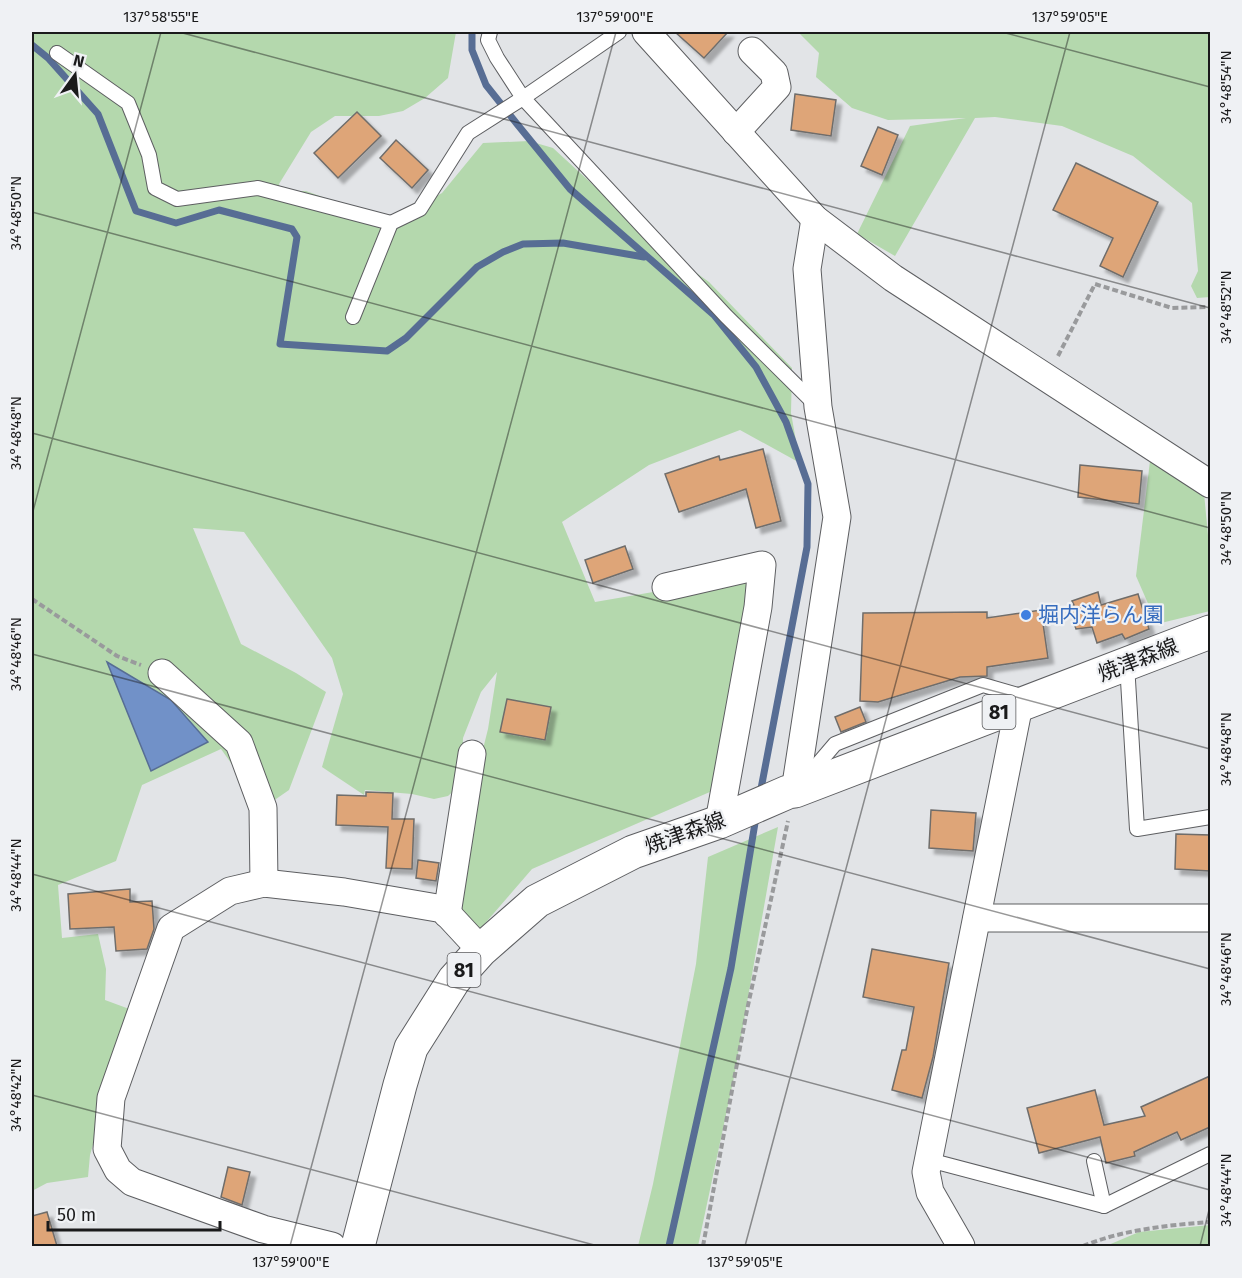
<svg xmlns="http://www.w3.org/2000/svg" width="1242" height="1278" font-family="'Fira Sans','Noto Sans JP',sans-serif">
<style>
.green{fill:#b4d8ad}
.water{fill:#7191c8;stroke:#576d94;stroke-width:1.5}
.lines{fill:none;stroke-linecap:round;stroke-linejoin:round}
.stream{stroke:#576d94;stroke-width:7}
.building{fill:#dea578;stroke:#6f6d6b;stroke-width:1.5;filter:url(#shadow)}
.service-casing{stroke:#5d5e61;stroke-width:16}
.minor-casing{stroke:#5d5e61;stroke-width:29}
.primary-casing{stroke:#5d5e61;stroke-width:35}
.path{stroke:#999a9c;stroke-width:4;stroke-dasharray:6 3;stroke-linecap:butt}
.service{stroke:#fff;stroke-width:14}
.minor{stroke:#fff;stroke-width:27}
.primary{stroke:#fff;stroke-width:33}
.ticks{fill:none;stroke:#1a1a1b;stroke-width:1.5;stroke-opacity:0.45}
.shop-dot{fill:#3f7fe0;stroke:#eff1f4;stroke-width:2}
.labels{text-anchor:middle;stroke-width:4.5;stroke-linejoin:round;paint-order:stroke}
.shield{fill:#eff1f4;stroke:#5a5a5c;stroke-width:1.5}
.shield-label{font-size:20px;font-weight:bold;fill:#1a1a1b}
.shop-label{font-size:21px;fill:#366cbe;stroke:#eff1f4;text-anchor:start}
.street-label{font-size:21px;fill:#1a1a1b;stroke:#eff1f4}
.neatline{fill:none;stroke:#1a1a1b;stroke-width:2}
.ticks-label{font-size:15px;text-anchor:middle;fill:#1a1a1b}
</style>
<defs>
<filter id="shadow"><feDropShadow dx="5.5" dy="5.5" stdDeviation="1.5" flood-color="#0004"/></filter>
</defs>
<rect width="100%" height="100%" fill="#e2e4e7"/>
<!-- green -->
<g class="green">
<polygon points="32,32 456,32 448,78 425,98 403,111 379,116 335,116 311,132 279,184 281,191 306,191 391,222 442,193 483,143 529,141 553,148 663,249 709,282 792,368 791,413 800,463 740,430 649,465 562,522 595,602 752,575 726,785 532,869 481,928 443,909 488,729 497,672 481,692 463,738 461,784 448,796 434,799 412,794 365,790 364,795 322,767 343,694 332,658 244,532 193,528 241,644 296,673 326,692 289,790 263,808 221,749 142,785 116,861 58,885 62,938 98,934 106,969 105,1000 132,1010 90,1155 88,1177 47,1183 32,1191"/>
<polygon points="798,32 1210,32 1210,297 1197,298 1191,286 1198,271 1192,203 1133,156 1062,126 995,117 975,118 895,256 857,234 910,126 966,118 888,120 852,108 816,77 819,53"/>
<polygon points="1150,461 1204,493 1210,556 1210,611 1157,624 1136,576"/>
<polygon points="778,827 734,1077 698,1246 638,1246 653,1184 696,964 708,857"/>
<polygon points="1210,1225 1210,1246 1106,1246 1139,1232"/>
</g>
<!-- water -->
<polygon class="water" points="107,662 171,700 208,742 151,771"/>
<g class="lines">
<!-- stream -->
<g class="stream">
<polyline points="472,32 472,50 486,85 517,124 570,189 714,315 756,367 786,422 808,484 807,547 760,794"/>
<polyline points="32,45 48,58 98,114 136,211 176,223 219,210 292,229 297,237 280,344 387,351 406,338 477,267 503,252 523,244 563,243 644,257"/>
<polyline points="669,1246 731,968 756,817"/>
</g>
</g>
<!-- building -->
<g class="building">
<polygon points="675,32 728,32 704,58"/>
<polygon points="795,94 836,100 831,136 791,130"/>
<polygon points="357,112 381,136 338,178 314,153"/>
<polygon points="878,127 898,135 882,175 861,166"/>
<polygon points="396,140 428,170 412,188 380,158"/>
<polygon points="1076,163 1158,202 1123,277 1100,266 1113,238 1053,210"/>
<polygon points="763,449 781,521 756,528 746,489 679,512 665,474 719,456 720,460"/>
<polygon points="1080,465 1142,471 1139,504 1078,497"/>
<polygon points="625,546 633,569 593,583 585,560"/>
<polygon points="1098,592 1101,605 1138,594 1149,629 1125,639 1122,634 1097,643 1092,627 1076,629 1068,606 1074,605 1072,601"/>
<polygon points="1041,610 1048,658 987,667 987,676 960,677 878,702 860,701 863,613 987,612 987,618"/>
<polygon points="507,699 551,707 545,740 500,732"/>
<polygon points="860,707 866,722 841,732 835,717"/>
<polygon points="366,792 393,793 392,819 414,819 412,869 386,868 388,827 336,825 337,795 366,796"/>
<polygon points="931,810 976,813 973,851 929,848"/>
<polygon points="1176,834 1210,835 1210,871 1175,869"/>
<polygon points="418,860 439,863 436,881 416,878"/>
<polygon points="130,889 130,902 152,901 154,929 147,949 116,951 114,927 70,929 68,894"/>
<polygon points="872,949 949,963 933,1057 922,1098 892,1090 902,1050 906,1050 914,1007 863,997"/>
<polygon points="1210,1076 1210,1127 1181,1140 1177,1132 1134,1152 1135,1156 1106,1163 1100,1137 1039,1153 1027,1108 1095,1090 1104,1125 1145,1116 1141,1107"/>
<polygon points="228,1167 250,1172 242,1205 221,1197"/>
<polygon points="47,1212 57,1246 32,1246 32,1216"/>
</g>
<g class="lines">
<defs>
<g id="service">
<polyline points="490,32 488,40 497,58 523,98 726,316 817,406"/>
<polyline points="57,53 128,103 149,155 155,188 177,199 258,188 391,223"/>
<polyline points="353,317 391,223 420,209 468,133 523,98 619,32"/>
<polyline points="1127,664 1137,829 1210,817"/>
<polyline points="806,778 835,744 983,685 1025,697"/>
<polyline points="929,1160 1104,1206 1210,1154"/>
<polyline points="1094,1161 1104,1206"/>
</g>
<g id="minor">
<polyline points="646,32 815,219 893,278 1210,484"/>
<polyline points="736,132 777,87 774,73 752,51"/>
<polyline points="666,587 762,565 758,607 719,822"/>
<polyline points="162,673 239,743 263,808 264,883"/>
<polyline points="795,791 837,517 818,407 807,269 815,219"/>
<polyline points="447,914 472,754"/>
<polyline points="977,918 1210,918"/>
<polyline points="332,1246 263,1229 132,1182 118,1170 107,1149 111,1098 171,928 230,891 264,883 344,892 443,909 481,950"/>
<polyline points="961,1246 930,1192 926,1172 1019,705"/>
</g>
<polyline id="primary" points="358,1246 400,1085 411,1048 454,980 481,950 537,901 633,852 719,822 788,792 795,791 1210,632"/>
</defs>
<!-- service casing -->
<use href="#service" class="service-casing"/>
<!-- minor casing -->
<use href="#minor" class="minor-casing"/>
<!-- primary casing -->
<use href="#primary" class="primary-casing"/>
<!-- path -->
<g class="path">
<polyline points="1058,356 1095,284 1172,308 1210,307"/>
<polyline points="32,599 117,656 141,665"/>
<polyline points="703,1246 747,1010 788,821"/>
<path d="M1083,1246C1122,1230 1168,1225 1210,1222"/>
</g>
<!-- service -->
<use href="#service" class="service"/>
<!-- minor -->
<use href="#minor" class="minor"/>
<!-- primary -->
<use href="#primary" class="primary"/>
</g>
<!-- ticks -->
<path class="ticks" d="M179,32L1210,308M1002,32L1210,87M32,212L1210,528M32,433L1210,749M32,515L161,32M32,654L1210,969M32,874L1210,1190M32,1095L598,1246M290,1246L616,32M745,1246L1070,32M1200,1246L1210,1206"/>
<!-- markers -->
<circle class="shop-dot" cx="1026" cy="615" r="6"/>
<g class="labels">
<!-- shield labels -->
<g class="shield">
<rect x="982.5" y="695" width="33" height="34" rx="4.5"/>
<rect x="447.5" y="953" width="33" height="34" rx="4.5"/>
</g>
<g class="shield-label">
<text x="999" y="719">81</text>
<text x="464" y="977">81</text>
</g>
<!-- shop labels -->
<g class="shop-label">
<text x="1038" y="622">堀内洋らん園</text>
</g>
<!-- street labels -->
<g class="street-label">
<text transform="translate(1138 660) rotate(-21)" y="7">焼津森線</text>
<text transform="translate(685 833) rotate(-20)" y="7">焼津森線</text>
</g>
</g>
<!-- border -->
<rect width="1242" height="1278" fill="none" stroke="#eff1f4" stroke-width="66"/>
<!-- north arrow -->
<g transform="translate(75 75) rotate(15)" stroke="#eff1f4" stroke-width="4.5" paint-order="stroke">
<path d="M0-4.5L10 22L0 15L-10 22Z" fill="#1a1a1b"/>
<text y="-9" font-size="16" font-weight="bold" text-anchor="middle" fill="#1a1a1b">N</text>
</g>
<!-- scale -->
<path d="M48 1221v9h172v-9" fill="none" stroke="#1a1a1b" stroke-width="3"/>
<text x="57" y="1221" font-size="18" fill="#1a1a1b" stroke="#eff1f4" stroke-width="4.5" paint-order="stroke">50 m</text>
<rect x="33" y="33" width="1176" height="1212" class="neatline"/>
<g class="ticks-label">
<text x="161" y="22">137°58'55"E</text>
<text x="615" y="22">137°59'00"E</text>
<text x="1070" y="22">137°59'05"E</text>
<text transform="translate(1226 87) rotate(-90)" y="5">34°48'54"N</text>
<text transform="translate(16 213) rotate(-90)" y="5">34°48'50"N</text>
<text transform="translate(1226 307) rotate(-90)" y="5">34°48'52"N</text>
<text transform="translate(16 433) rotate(-90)" y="5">34°48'48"N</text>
<text transform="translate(1226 528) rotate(-90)" y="5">34°48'50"N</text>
<text transform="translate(16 654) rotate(-90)" y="5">34°48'46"N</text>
<text transform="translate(1226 749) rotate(-90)" y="5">34°48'48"N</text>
<text transform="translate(16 875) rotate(-90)" y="5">34°48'44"N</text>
<text transform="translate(1226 969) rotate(-90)" y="5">34°48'46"N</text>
<text transform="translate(16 1095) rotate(-90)" y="5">34°48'42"N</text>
<text transform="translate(1226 1190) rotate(-90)" y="5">34°48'44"N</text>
<text x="291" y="1267">137°59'00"E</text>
<text x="745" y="1267">137°59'05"E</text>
</g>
</svg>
